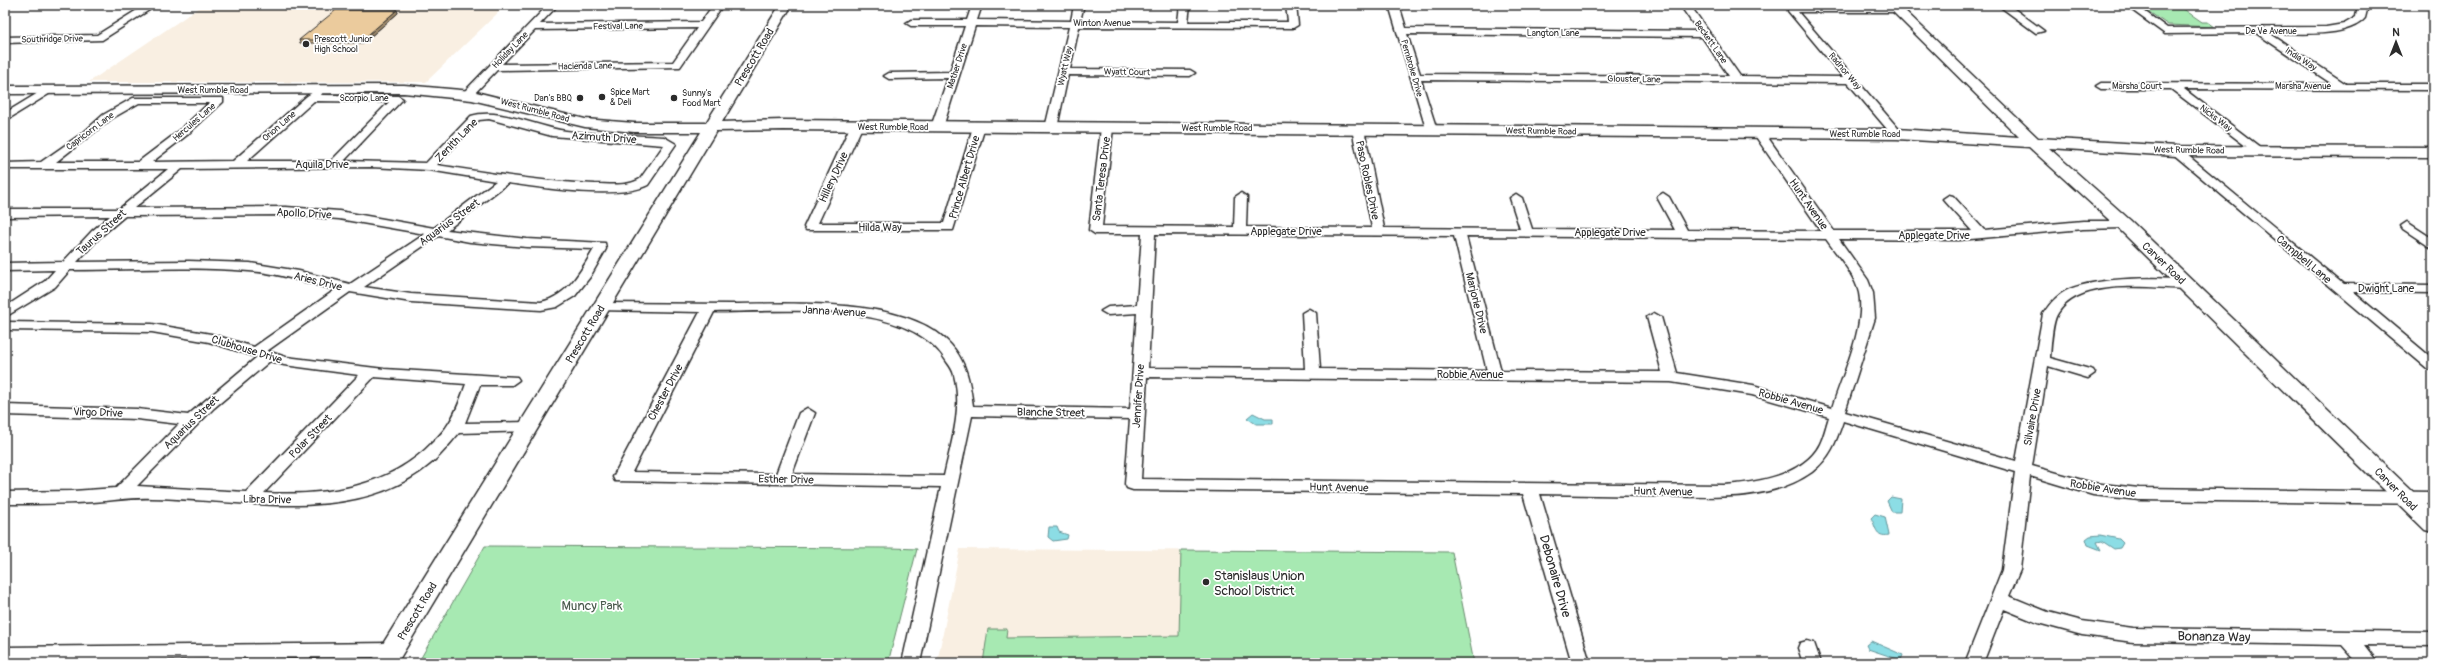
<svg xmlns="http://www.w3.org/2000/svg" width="2438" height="668" font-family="Pangolin,sans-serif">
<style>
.built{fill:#f9efe2}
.green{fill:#a7e9b2;stroke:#698a6e}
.water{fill:#8cdde5;stroke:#65969b}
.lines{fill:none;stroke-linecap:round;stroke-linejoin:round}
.street-casing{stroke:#2b2b2b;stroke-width:3}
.secondary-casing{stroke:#2b2b2b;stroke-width:3}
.street{fill:#fff;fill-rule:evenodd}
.secondary{fill:#fff;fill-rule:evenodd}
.wall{fill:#caaf87;stroke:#2b2b2b}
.shaded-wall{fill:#a48e6e;stroke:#2b2b2b}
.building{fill:#ebcb9d;stroke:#2b2b2b}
.poi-dot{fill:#2b2b2b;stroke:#fff;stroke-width:1.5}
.labels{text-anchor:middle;stroke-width:3.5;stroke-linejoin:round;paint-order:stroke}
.far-street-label{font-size:9px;fill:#2b2b2b;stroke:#fff}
.far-poi-label{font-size:9px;fill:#2b2b2b;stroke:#fff;text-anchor:start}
.street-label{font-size:11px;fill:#2b2b2b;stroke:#fff}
.near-poi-label{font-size:13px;fill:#2b2b2b;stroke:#fff;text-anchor:start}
.near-street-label{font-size:13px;fill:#2b2b2b;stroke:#fff}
.near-park-label{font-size:13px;fill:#4a5a4d;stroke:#fff}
</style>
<rect width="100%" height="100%" fill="#fff"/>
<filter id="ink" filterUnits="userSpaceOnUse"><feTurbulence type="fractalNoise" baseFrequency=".025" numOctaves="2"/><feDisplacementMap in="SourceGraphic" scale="8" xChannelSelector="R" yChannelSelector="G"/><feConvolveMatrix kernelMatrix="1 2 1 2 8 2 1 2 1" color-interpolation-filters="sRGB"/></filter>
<g filter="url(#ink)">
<!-- built -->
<g class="built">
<polygon points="203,5 506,5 426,82 89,82"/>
<polygon points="960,549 1452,552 1474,663 937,663"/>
</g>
<!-- green -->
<g class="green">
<polygon points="2139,5 2182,8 2202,22 2208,22 2215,27 2168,25"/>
<polygon points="485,546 893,548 917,549 888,663 418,663"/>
<polygon points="1181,550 1452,552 1474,663 983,663 988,629 1007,629 1006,638 1179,636"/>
</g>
<!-- water -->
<g class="water">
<polygon points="1253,413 1265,419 1273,419 1273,424 1256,424 1247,418"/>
<polygon points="1891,497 1901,499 1900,512 1892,512 1887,501"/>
<path d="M1875,514L1885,517L1889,535C1875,538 1876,526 1871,518Z"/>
<polygon points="1049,527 1057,527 1059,532 1068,535 1067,539 1053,541 1048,537"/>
<polygon points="2100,535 2119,539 2123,543 2120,548 2114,549 2102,541 2097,542 2101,550 2088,545 2086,539 2090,536"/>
<polygon points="1871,641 1903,655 1901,660 1868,649 1866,645"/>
</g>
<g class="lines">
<defs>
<g id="street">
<polygon points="145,5 157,5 102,40 5,43 5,37 97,35"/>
<path d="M548,5H558L540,24L701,22L713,5H723L680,67L497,70L472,96H464V92ZM697,28L673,62L502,64L535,30Z"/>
<polygon points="972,5 982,5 977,20 1071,21 1074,5 1084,5 1080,21 1178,22 1180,5 1190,5 1188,22 1288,22 1286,5 1296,5 1298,25 1293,28 1079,27 1070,69 1190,70 1195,73 1190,76 1068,75 1057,128 1051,131 1045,128 1069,27 975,26 943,127 941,129 933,129 931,127 948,78 889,79 884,76 889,73 950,72 965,26 911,26 906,23 911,20 967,20"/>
<path d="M1389,5H1399L1406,28L1698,31L1680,5H1690L1740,76L1843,77L1788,11V7H1899V11L1896,12H1798L1903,134L1897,137L1893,136L1848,83L1421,80L1437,130L1435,132H1427ZM1407,34L1702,37L1729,76L1420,74Z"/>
<polygon points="1998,5 2009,5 2044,31 2036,33"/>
<path d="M2125,5H2136L2167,28L2326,27L2344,24L2356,17L2357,10L2355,5H2365L2367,10L2365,18C2347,39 2294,33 2269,33L2346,84H2433V90L2184,89L2265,151L2259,154L2255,153L2171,89H2101L2096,86L2101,83L2332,84L2256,33L2165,34Z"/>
<polygon points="48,87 52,88 52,92 5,121 5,113"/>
<path d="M318,89L323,92L321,95L398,96L403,99L344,161L426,163L471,116C499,107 536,127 566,131C599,135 631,135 664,137L676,144L648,185C620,200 541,188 508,183L447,230L527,239L605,243L606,249L590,277L575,296L557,307L541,310L411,302L350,292L267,351L286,357L384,369L517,377L519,380L512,385H480L465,423L529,422L534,423L537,427L534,431L459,433C450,443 441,456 430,464C355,527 239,499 151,498C131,497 112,501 93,502C64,504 34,504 5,504V492L73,491L116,488L179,424L137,419L5,415V405L137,409L188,415L257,357L209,342L152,332L5,330V322L152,324L211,334L254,347L335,290C307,283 279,273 249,271C190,266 129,270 70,270L55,287L5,317V307L45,281L55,270L5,271V263L63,262L92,231L110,216L5,217V209H119L168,169H5V163L41,162L84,132L103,115L133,98H223V102L187,135L152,162L233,161L307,96ZM314,101L389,102L331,161H247ZM139,103H209L179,131L138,162H56L111,119ZM489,119L552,136L664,145L640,179C627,187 609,184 595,184C542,182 490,173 437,165L479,120ZM371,167L429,170L496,181L434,228L339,211L286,207L134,208L182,169ZM286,215L339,219L425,234L350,284L299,271L250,263L189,261L77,262L100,237L125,216ZM438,236L470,242L527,247L594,249C581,271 568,296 541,302L411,294L364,287ZM270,361L284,365L359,375L246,492L137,486L214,408ZM374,377L466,384C461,397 457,411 449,423C445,430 439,436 433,442C389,488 326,496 264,493Z"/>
<polygon points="856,124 862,127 818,223 944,223 973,127 975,125 983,125 985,127 953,230 806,230 804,227 850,127"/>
<path d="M1107,125L1113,128L1102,226L1234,227L1235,197L1241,193L1247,197L1246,227L1372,228L1352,129L1358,126L1364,129L1384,228L1520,229L1510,198L1516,194L1522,198L1532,229L1675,230L1657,197L1663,193L1669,197L1687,230L1821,231L1754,134L1760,131L1764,132L1834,231H1972L1943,199L1949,195L1953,196L1984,230L2083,221H2128L2130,224L2128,227L2124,228L2083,229L1959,240L1839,239L1868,280L1873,293L1875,318L1845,412L2016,461L2043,314C2050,303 2058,294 2070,289C2096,278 2165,275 2193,282L2195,285L2188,289C2152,288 2080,277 2058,313C2052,321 2051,346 2050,358L2093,370L2095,373L2088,378L2048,366L2032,466L2093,483L2139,488L2433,492V504L2139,500L2093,495L2030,476L2020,570L2009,596L2048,612L2082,621L2133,628L2433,632V646L2364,645L2378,663H2358L2342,645L2133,642L2082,635L2038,623L2004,609L1983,663H1965L2002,570L2015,472L1843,421C1836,442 1830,458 1812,472C1767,504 1704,496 1652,496C1615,495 1577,495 1540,494L1590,663H1572L1523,494L1133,490L1127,488L1125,484L1130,419L972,416L920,663H902L941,487L615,481L613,477L700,312L597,310L595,307L597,304L602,303C645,303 687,304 730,304C789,304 909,296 951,345C967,363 970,383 973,406L1130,409L1137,313L1108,315L1101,311L1108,307L1137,305L1142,234H1095L1089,230L1101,128ZM1155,234L1454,236L1487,371L1320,369L1316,313L1309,309L1302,313L1305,369L1148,368ZM1466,236L1826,239C1837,255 1855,274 1859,293C1866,327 1842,375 1832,408L1753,385L1677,373L1661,317L1654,313L1647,317L1662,372L1501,371ZM714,312C778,312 910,298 947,362C950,366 953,370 954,375C963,409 951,443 944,476L792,474L815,413L807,408L799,413L776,474L632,472ZM1147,377L1671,382L1752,395L1829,417C1826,426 1824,436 1820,444C1804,476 1755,483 1724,485L1141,479Z"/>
<polygon points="2176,148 2180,149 2343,284 2433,285 2433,293 2353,292 2433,359 2433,370 2428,369 2172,153 2170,151"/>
<polygon points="2407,222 2433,239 2433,249 2403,229 2401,226"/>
<polygon points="1807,641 1814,643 1821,663 1803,663 1798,648 1800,643"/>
<polygon points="393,643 400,645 402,650 400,655 393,657 5,661 5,647"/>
</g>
<polygon id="secondary" points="780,5 792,5 722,122 783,120 1897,129 2019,137 1886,5 1899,5 2038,138 2176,146 2433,147 2433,157 2176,156 2049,148 2130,220 2433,511 2433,532 2425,530 2118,228 2029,147 1897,139 783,130 716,131 397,663 371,663 701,132 634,132 585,127 472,100 404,93 5,94 5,86 404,85 472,91 585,119 634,123 706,123"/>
</defs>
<!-- street casing -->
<use href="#street" class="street-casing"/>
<!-- secondary casing -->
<use href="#secondary" class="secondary-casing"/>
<!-- street -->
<use href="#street" class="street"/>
<!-- secondary -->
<use href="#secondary" class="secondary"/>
</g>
<!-- wall -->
<polygon class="wall" points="397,10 398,13 363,43 300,43 299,40"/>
<!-- shaded-wall -->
<polygon class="shaded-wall" points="397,10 398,13 363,43 362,40"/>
<!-- building -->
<polygon class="building" points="336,10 397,10 362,40 299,40"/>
</g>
<!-- markers -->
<g class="poi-dot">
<circle cx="306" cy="44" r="4"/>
<circle cx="602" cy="97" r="4"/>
<circle cx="580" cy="98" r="4"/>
<circle cx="674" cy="98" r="4"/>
<circle cx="1206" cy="582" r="4"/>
</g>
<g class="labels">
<!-- far-street labels -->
<g class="far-street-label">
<text x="1102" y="26">Winton Avenue</text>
<text transform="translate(618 26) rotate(-1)" y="3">Festival Lane</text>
<text x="2271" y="34">De Ve Avenue</text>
<text x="1553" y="36">Langton Lane</text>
<text transform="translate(52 39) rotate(-1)" y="3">Southridge Drive</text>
<text transform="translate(1711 42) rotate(55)" y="3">Beckett Lane</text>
<text transform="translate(510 50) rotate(-46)" y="3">Holiday Lane</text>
<text transform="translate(2301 59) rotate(33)" y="3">India Way</text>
<text transform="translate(585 66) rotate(-1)" y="3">Hacienda Lane</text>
<text transform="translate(957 66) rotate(-72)" y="3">Mather Drive</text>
<text transform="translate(1065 66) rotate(-77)" y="3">Wyatt Way</text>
<text transform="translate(1412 68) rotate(74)" y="3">Pembroke Drive</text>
<text transform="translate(1845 71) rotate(50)" y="3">Radnor Way</text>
<text transform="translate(1127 72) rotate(1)" y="3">Wyatt Court</text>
<text transform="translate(1634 79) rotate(1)" y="3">Glouster Lane</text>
<text x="2137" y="89">Marsha Court</text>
<text x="2303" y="89">Marsha Avenue</text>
<text x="213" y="93">West Rumble Road</text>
<text x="364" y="101">Scorpio Lane</text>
<text transform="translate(535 110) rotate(15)" y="3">West Rumble Road</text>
<text transform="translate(2216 118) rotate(37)" y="3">Nicks Way</text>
<text transform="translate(194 122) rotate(-41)" y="3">Hercules Lane</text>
<text transform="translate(279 126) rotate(-41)" y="3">Orion Lane</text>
<text x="893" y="130">West Rumble Road</text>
<text x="1217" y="131">West Rumble Road</text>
<text transform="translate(90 131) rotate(-37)" y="3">Capricorn Lane</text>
<text transform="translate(1541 131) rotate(1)" y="3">West Rumble Road</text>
<text x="1865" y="137">West Rumble Road</text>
<text transform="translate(2189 150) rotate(1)" y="3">West Rumble Road</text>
</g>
<!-- far-poi labels -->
<g class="far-poi-label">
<text x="314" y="42">Prescott Junior<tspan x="314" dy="10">High School</tspan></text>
<text x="610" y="95">Spice Mart<tspan x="610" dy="10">&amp; Deli</tspan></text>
<text x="682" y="96">Sunny's<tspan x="682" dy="10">Food Mart</tspan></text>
<text x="572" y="101" text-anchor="end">Dan's BBQ</text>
</g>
<!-- street labels -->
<g class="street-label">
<text transform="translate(754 57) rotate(-59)" y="4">Prescott Road</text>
<text transform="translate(604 137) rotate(4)" y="4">Azimuth Drive</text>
<text transform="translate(456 140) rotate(-46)" y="4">Zenith Lane</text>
<text x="322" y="168">Aquila Drive</text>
<text transform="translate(833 177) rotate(-65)" y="4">Hillery Drive</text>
<text transform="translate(964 177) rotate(-74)" y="4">Prince Albert Drive</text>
<text transform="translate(1101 179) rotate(-83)" y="4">Santa Teresa Drive</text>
<text transform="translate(1368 180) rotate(78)" y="4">Paso Robles Drive</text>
<text transform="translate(1809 204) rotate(55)" y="4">Hunt Avenue</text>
<text transform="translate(304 213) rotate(3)" y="4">Apollo Drive</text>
<text transform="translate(449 222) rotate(-36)" y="4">Aquarius Street</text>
<text x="880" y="231">Hilda Way</text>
<text x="1286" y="235">Applegate Drive</text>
<text transform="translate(101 232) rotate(-42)" y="4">Taurus Street</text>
<text x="1610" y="236">Applegate Drive</text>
<text x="1934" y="239">Applegate Drive</text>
<text transform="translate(2304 259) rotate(40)" y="4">Campbell Lane</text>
<text transform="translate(2164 263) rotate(44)" y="4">Carver Road</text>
<text transform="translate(318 281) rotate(14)" y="4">Aries Drive</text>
<text x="2386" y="292">Dwight Lane</text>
<text transform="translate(1477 303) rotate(76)" y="4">Marjorie Drive</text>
<text transform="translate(834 311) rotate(3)" y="4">Janna Avenue</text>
<text transform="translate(585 334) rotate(-59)" y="4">Prescott Road</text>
<text transform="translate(247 349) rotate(17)" y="4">Clubhouse Drive</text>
<text x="1470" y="378">Robbie Avenue</text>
<text transform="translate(665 392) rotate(-62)" y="4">Chester Drive</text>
<text transform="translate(1138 396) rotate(-86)" y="4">Jennifer Drive</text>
<text transform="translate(1791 401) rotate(16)" y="4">Robbie Avenue</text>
<text transform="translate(98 412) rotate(2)" y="4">Virgo Drive</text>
<text transform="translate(1051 412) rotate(1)" y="4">Blanche Street</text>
<text transform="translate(2032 417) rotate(-80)" y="4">Silvaire Drive</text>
<text transform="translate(191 422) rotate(-44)" y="4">Aquarius Street</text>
<text transform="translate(310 436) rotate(-46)" y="4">Polar Street</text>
<text transform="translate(786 479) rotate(1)" y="4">Esther Drive</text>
<text transform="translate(1339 487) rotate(1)" y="4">Hunt Avenue</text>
<text transform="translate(2103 488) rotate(9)" y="4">Robbie Avenue</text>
<text transform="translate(2396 489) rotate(45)" y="4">Carver Road</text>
<text transform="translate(1663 491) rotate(1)" y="4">Hunt Avenue</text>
<text transform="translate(267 499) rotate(1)" y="4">Libra Drive</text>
<text transform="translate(417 611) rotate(-59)" y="4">Prescott Road</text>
</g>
<!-- near-poi labels -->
<g class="near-poi-label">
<text x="1214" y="580">Stanislaus Union<tspan x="1214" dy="15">School District</tspan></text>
</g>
<!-- near-street labels -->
<g class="near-street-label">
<text transform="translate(1556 576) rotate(74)" y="5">Debonaire Drive</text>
<text transform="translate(2214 636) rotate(1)" y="5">Bonanza Way</text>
</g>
<!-- near-park labels -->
<g class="near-park-label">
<text x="592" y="610">Muncy Park</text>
</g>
</g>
<!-- margin -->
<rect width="2438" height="668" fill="none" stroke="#fff" stroke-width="20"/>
<rect x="10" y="10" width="2418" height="648" fill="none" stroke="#2b2b2b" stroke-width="1.5" filter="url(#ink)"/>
<!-- north arrow -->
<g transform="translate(2396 42)" stroke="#ffffff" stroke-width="3" paint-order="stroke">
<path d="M0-3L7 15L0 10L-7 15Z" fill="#2b2b2b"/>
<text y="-6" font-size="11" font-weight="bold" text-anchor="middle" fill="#2b2b2b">N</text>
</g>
</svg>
